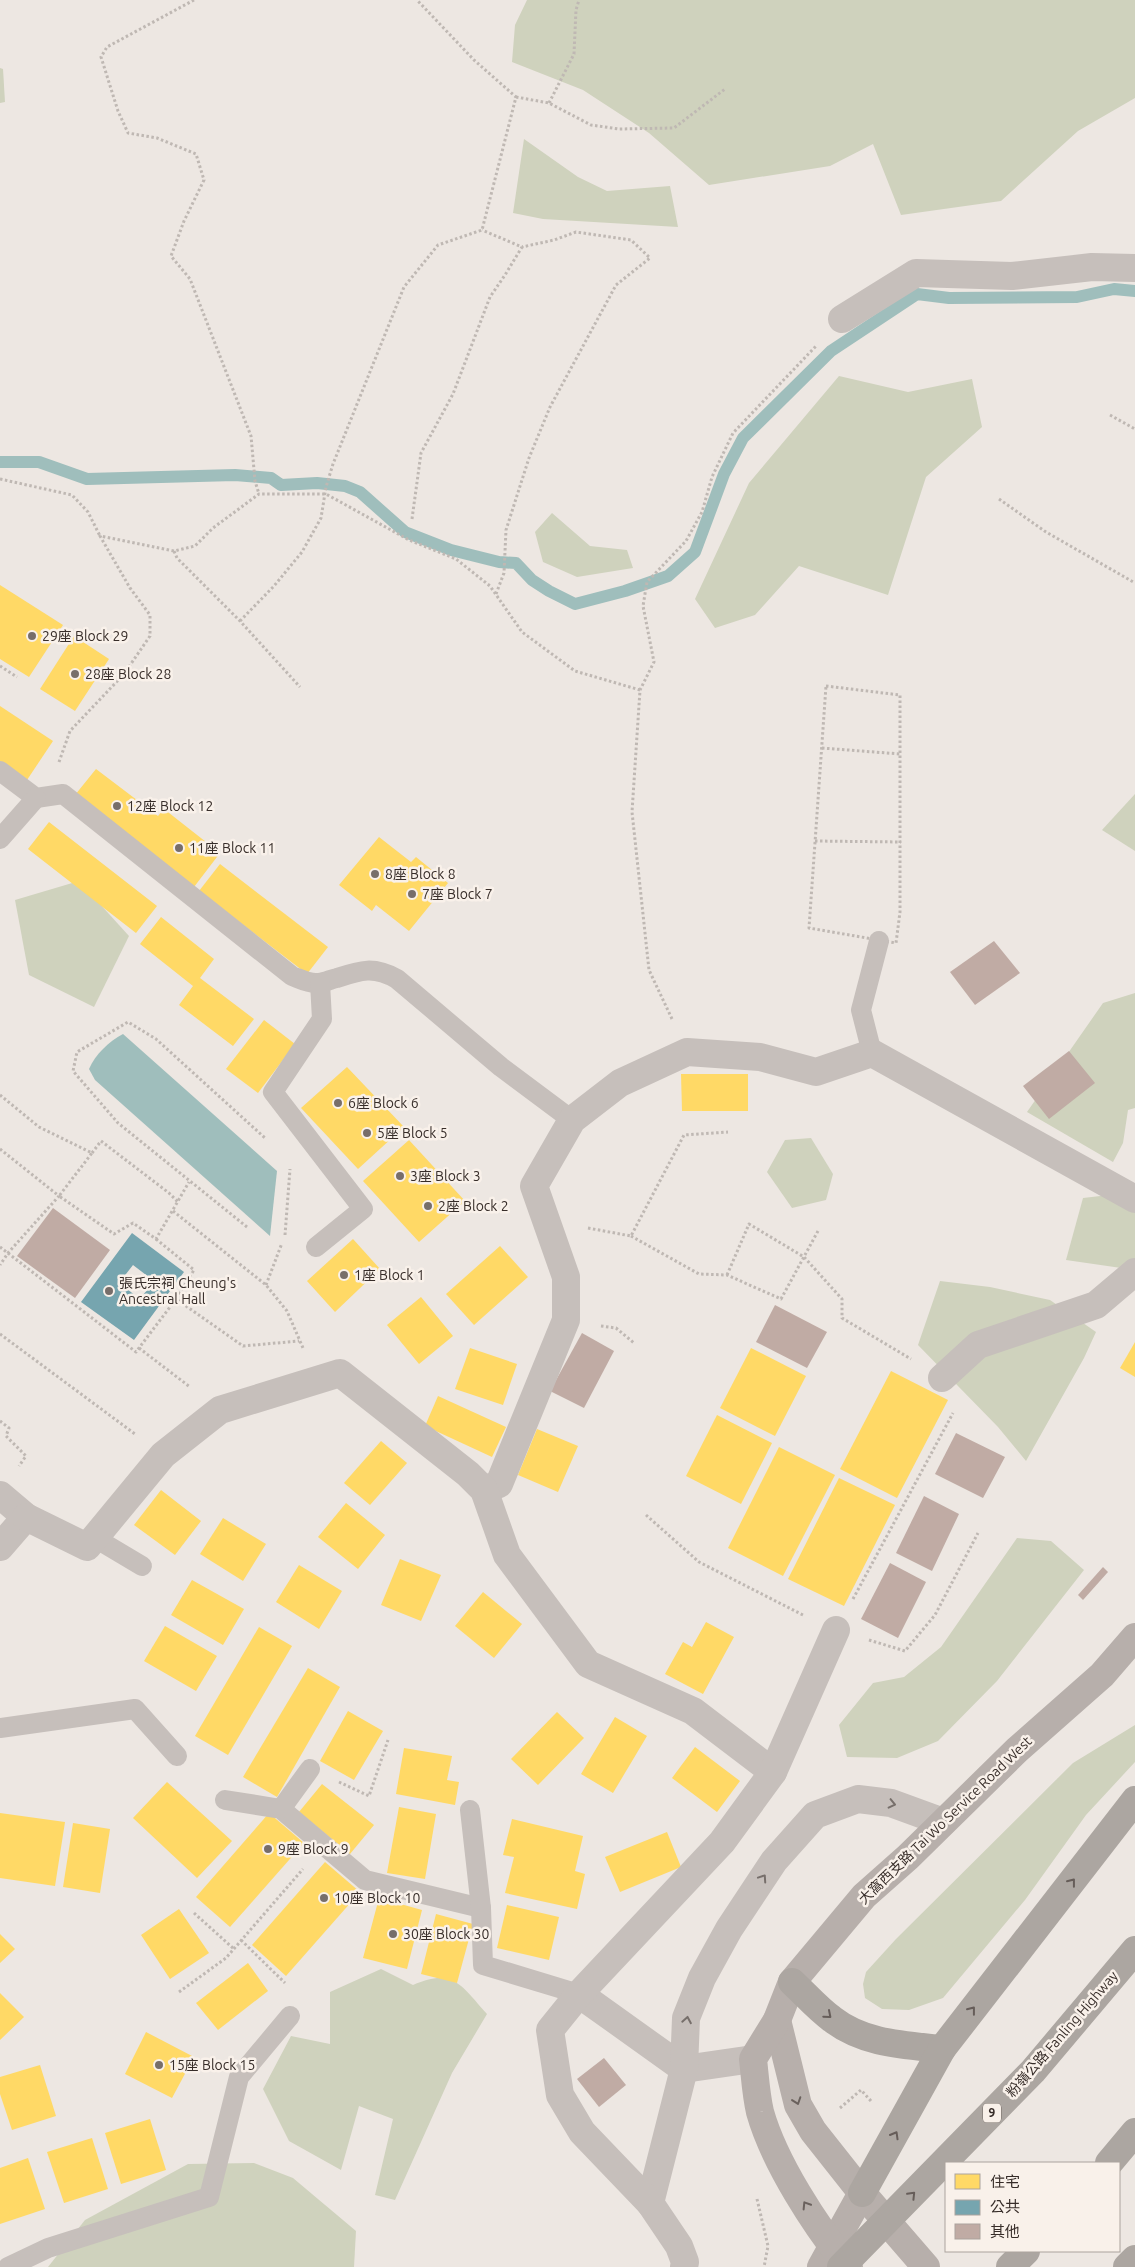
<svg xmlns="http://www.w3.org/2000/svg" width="1135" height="2267" font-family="Ubuntu,'Noto Sans TC',sans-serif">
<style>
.green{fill:#cfd2bd}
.water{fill:#9fbebc}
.homes{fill:#ffd966}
.public{fill:#76a5af;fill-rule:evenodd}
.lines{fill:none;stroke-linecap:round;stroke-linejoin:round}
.stream{stroke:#9fbebc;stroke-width:12}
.building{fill:#c0aba4}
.path{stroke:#bfb8b3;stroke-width:3;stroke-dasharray:2.5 2.5;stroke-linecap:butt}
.service{stroke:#c6bfbb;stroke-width:20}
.minor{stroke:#c6bfbb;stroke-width:28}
.secondary{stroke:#b7afab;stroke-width:28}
.motorway{stroke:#aca6a1;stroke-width:28}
.motorway-bridge{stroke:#aca6a1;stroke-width:28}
.oneway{stroke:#776f6b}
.oneway2{stroke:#665d59}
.oneway3{stroke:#6a615d}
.poi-dot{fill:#776e6a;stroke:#f9f1ea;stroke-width:2}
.labels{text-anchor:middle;stroke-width:5;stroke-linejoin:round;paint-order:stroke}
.shield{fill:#f9f1ea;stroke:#716863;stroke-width:1}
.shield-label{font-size:12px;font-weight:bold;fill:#372d29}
.poi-label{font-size:14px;fill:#372d29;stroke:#f9f1ea;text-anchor:start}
.street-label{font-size:14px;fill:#372d29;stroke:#f9f1ea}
</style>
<rect width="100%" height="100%" fill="#ede7e2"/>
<!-- green -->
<g class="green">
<polygon points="527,0 1135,0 1135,98 1078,131 1001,201 901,215 873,144 830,166 709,185 649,133 583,90 512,62 515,25"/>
<polygon points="0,68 3,69 5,102 0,103"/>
<polygon points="524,139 578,177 607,191 670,186 678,227 543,219 513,213"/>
<polygon points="839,376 908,392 972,379 982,427 926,477 888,595 799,566 755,615 715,628 695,599 749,483"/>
<polygon points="552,513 590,546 627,550 633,568 577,577 543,562 535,532"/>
<polygon points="1135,794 1135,851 1102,830"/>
<polygon points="79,881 129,936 94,1007 29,975 15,900"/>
<polygon points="1135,993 1135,1108 1128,1110 1123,1143 1113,1162 1027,1112 1103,1003"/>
<polygon points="811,1138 833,1174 826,1200 792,1208 767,1172 785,1140"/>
<polygon points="1135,1192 1135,1270 1066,1260 1083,1198"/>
<polygon points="940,1281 990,1287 1050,1300 1096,1332 1084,1358 1026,1461 998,1427 918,1345"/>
<polygon points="1017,1538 1051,1541 1084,1570 997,1681 938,1741 897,1758 847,1757 839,1725 873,1683 904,1677 941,1647"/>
<polygon points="1135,1725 1135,1762 1086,1815 1025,1900 943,1998 909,2010 882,2009 865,1998 863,1984 866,1972 896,1939 1073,1763"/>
<path d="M381,1969L413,1985C453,1967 462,1986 487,2014L452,2073L395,2200L375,2195L393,2119L359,2106L341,2170L289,2141L263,2089L291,2036L330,2044V1992Z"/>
<polygon points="254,2163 293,2178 356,2231 354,2267 48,2267 85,2220 188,2164"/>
</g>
<!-- water -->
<path class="water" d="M123,1034L277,1171L270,1236L95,1080L89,1069C95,1055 109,1041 123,1034Z"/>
<!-- homes -->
<g class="homes">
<polygon points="0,585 63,625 29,677 0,659"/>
<polygon points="74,636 109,659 75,711 40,689"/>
<polygon points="0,706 53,741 27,780 0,762"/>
<polygon points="96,769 158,816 164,809 220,853 194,887 75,795"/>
<polygon points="49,822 157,906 136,933 28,849"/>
<polygon points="379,837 411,862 416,857 448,883 409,931 376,905 372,911 339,885"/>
<polygon points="220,864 328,947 307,974 199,891"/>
<polygon points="161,917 214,959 200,978 254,1019 233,1046 179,1005 193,986 140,944"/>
<polygon points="264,1020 295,1044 258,1093 226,1069"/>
<polygon points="347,1067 404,1127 358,1169 301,1108"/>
<polygon points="681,1074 748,1074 748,1111 682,1111"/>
<polygon points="409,1140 465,1201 419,1242 363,1181"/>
<polygon points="353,1239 380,1269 335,1312 307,1281"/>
<polygon points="500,1246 528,1277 474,1325 446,1294"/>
<polygon points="421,1297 453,1336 419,1364 387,1325"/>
<polygon points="1135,1342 1135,1377 1120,1368"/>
<polygon points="470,1348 517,1364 503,1405 455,1389"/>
<polygon points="751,1348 806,1376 775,1436 720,1408"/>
<polygon points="891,1371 948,1400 897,1498 840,1469"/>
<polygon points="438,1396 506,1427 492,1457 425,1426"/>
<polygon points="717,1415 772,1443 741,1504 686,1476"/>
<polygon points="537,1429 578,1446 558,1492 518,1475"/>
<polygon points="381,1441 407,1463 370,1505 344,1483"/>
<polygon points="779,1447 835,1475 783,1576 728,1548"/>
<polygon points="839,1478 895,1505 844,1606 788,1579"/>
<polygon points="161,1490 201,1521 175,1555 134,1525"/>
<polygon points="346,1503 385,1535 358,1569 318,1537"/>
<polygon points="223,1518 266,1544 243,1581 200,1554"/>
<polygon points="400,1559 441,1575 421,1621 381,1605"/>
<polygon points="299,1565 342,1591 319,1629 276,1602"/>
<polygon points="192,1580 244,1609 223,1645 171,1615"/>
<polygon points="483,1592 522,1624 494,1658 455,1626"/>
<polygon points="706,1622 734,1637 703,1694 665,1674 683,1642 692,1647"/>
<polygon points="165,1626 217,1656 196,1691 144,1661"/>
<polygon points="259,1627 292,1646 228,1755 195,1736"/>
<polygon points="308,1668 340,1687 277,1797 243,1777"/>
<polygon points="348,1711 383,1731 354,1780 320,1761"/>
<polygon points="557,1712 584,1738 538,1785 511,1759"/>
<polygon points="615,1717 647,1736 613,1793 581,1774"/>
<polygon points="695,1747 740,1781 717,1812 672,1778"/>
<polygon points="404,1748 452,1756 447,1780 459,1782 455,1805 396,1794"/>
<polygon points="167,1782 232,1841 197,1878 133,1818"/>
<polygon points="322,1784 374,1825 350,1854 299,1812"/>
<polygon points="399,1807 436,1814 425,1879 387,1873"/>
<polygon points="0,1813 65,1822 55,1886 0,1878"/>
<polygon points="269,1813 304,1843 230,1927 196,1897"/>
<polygon points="512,1819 583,1836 575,1871 585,1874 577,1909 505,1893 514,1857 503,1855"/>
<polygon points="73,1823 110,1829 100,1893 63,1887"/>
<polygon points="667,1832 681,1867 620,1892 605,1857"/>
<polygon points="325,1862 360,1892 286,1976 252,1945"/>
<polygon points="379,1898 422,1910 407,1969 363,1958"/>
<polygon points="507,1905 559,1917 549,1960 497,1948"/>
<polygon points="179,1909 209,1953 170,1979 141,1935"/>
<polygon points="436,1914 473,1924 457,1983 421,1974"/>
<polygon points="0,1934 15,1949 0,1963"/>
<polygon points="248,1963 268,1991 218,2030 196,2003"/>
<polygon points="0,1993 24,2017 0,2040"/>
<polygon points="146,2032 194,2057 172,2098 125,2074"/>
<polygon points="40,2065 56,2116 12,2130 0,2094 0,2077"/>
<polygon points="150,2119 166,2170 121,2184 105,2133"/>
<polygon points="92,2138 108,2189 64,2203 47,2152"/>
<polygon points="28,2158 45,2209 0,2224 0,2168"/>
</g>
<!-- public -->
<path class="public" d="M132,1233L184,1272L134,1340L81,1302ZM133,1265L154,1281L140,1299L119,1283Z"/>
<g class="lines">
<!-- stream -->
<polyline class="stream" points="0,462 39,462 87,479 235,475 271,478 281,485 317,483 345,486 360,492 405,532 451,550 499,562 516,563 532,580 549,591 575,604 625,591 668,576 695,552 724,474 743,438 831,351 917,294 949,298 1077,297 1114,289 1135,291"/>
</g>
<!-- building -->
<g class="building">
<polygon points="994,941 1020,973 975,1005 950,972"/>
<polygon points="1069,1051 1095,1083 1049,1119 1023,1086"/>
<polygon points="53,1208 110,1250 75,1298 17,1256"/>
<polygon points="775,1305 827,1332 807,1368 756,1342"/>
<polygon points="582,1333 614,1351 584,1408 550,1391"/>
<polygon points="956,1433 1005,1457 983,1498 935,1474"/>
<polygon points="924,1496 959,1514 932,1571 896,1553"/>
<polygon points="890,1563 926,1582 898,1638 861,1619"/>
<polygon points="1103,1567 1108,1572 1083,1600 1078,1595"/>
<polygon points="604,2058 626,2085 599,2107 577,2079"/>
</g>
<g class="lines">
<!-- path -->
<g class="path">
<polyline points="194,0 107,47 101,57 118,111 128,133 157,138 196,154 204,180 184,221 171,256 190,279 251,436 255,481 259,494"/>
<polyline points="516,97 549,103 591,125 619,129 674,128 725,89"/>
<polyline points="549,103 574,54 576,10 579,0"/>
<polyline points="1110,415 1135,429"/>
<polyline points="0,479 72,495 88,512 100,536"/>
<polyline points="999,499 1046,532 1135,583"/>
<polyline points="412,519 421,453 453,394 490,297 505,275 522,247 482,230"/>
<polyline points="174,551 177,558 240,621 300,687"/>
<polyline points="496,594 504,573 506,530 529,458 550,407 616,285 650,258 631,240 576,232 554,240 522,247"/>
<polyline points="240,621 274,586 302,552 321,518 326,487 333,464 404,287 438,245 482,230 516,97 474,60 417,0"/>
<polyline points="0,666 17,677"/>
<polygon points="826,686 900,695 900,912 896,943 809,928"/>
<polyline points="822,748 900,754"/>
<polyline points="59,762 70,731 124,674 150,636 150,615 130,588 100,536 174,551 195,546 213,528 259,494 326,494 409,540 456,559 490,586 522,632 575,671 640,690"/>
<polyline points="815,841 901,842"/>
<polyline points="672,1019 649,970 632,812 640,690 654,662 643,606 647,582 686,541 702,512 712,477 733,433 817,345"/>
<polyline points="0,1095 39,1127 92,1153 59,1196 114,1234 133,1223 156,1239 189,1182"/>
<polyline points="0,1149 59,1196 8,1253 0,1265"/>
<polyline points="92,1153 101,1141 169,1193 178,1202"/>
<polyline points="173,1211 266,1285 287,1311 303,1348"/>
<polyline points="247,1227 118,1123 73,1071 77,1052 128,1022 156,1039 265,1138"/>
<polyline points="588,1228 631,1236 684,1135 728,1132"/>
<polyline points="285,1235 290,1169"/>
<polyline points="631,1236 699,1274 727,1275 781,1299 818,1231"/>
<polyline points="156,1239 194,1270 176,1299 243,1346 299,1341"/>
<polyline points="0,1247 136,1352 176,1299"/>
<polyline points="727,1275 749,1224 804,1257 842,1299 842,1318 911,1359"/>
<polyline points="266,1285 282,1243"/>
<polyline points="601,1326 616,1328 634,1343"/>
<polyline points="0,1334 135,1434"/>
<polyline points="139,1348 190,1387"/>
<polyline points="0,1421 9,1428 6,1436 26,1456 19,1466"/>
<polyline points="646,1515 699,1562 803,1615"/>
<polyline points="853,1599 953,1413"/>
<polyline points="869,1640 905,1651 935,1615 978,1533"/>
<polyline points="339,1782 369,1796 388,1740"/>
<polyline points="194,1913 234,1949"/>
<polyline points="241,1940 285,1983"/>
<polyline points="179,1992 226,1958 303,1869"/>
<polyline points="840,2108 861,2090 871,2101"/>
<polyline points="757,2199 768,2246 764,2267"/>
</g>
<!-- service -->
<g class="service">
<path d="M0,771L36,798L63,794L292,976C300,979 309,984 318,983C325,983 331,979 337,978C361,970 374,966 397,979L501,1067L572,1120"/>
<polyline points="0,839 36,798"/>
<polyline points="872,1053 861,1010 879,941"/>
<polyline points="316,1247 363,1209 273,1092 322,1019 320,983"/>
<polyline points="95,1538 142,1566"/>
<polyline points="0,1728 135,1709 177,1756"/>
<polyline points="225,1800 281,1809 365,1880 481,1908"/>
<polyline points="281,1809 310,1769"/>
<polyline points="470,1810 481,1908 483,1965 579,1994"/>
<polyline points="8,2267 48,2248 209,2197 239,2077 290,2016"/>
</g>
<!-- minor -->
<g class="minor">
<polyline points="842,319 916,273 1012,276 1092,267 1135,268"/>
<polyline points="942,1378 978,1345 1096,1305 1135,1272"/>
<polyline points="484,1490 499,1484 566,1320 566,1277 534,1186 572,1120 620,1083 687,1052 760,1057 816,1072 872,1053 1135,1199"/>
<polyline points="0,1495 26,1517 0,1547"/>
<polyline points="26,1517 87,1547 163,1455 220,1410 340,1373 468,1474 484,1490 507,1555 588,1664 693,1711 773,1772"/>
<polyline points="579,1994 684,2069 753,2059"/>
<polyline points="650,2203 684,2069 686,2018 702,1978 729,1929 774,1861 815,1815 858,1799 891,1803 943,1822"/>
<polyline points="684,2267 685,2262 679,2246 650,2203 582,2132 560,2095 550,2030 579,1994 722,1842 773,1772 836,1630"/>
</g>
<!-- secondary -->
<g class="secondary">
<polyline points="777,2020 798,2105 813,2131 862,2193 926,2267"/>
<polyline points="821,2267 862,2193"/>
<path d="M849,2267C816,2227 774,2162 760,2112C756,2095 755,2077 753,2059L777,2020L792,1982L864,1896L908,1857L1017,1750L1102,1675L1135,1637"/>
</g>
<!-- motorway -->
<g class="motorway">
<path d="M792,1982C805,1994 818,2009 832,2019C864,2044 905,2045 942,2049"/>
<polyline points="1109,2163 1135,2132"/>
<polyline points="862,2193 942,2049 1135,1800"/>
<polyline points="1010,2267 1026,2251"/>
<polyline points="1127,2267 1135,2259"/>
</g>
<!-- motorway-bridge -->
<polyline class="motorway-bridge" points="841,2267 1033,2071 1135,1950"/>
</g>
<!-- one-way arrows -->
<defs><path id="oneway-chevron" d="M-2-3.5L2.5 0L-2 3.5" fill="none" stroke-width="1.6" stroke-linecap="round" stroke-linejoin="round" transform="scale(1.25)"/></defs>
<g class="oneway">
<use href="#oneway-chevron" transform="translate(892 1804) rotate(13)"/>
<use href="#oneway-chevron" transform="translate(763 1878) rotate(-56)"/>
<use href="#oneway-chevron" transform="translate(687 2020) rotate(-80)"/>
</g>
<g class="oneway2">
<use href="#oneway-chevron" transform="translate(1072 1882) rotate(-52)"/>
<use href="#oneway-chevron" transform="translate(972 2010) rotate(-52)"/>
<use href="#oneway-chevron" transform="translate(828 2015) rotate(41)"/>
<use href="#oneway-chevron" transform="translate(895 2135) rotate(-60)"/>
<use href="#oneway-chevron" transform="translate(912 2195) rotate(-46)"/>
</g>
<g class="oneway3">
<use href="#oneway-chevron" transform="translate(797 2101) rotate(71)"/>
<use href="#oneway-chevron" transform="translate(806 2205) rotate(-122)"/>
</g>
<!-- markers -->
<g class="poi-dot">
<circle cx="32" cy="636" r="5"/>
<circle cx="75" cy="674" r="5"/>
<circle cx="117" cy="806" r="5"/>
<circle cx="179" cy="848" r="5"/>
<circle cx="375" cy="874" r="5"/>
<circle cx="412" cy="894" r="5"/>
<circle cx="338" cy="1103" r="5"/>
<circle cx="367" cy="1133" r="5"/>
<circle cx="400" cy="1176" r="5"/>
<circle cx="428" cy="1206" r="5"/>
<circle cx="344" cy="1275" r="5"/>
<circle cx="109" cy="1291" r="5"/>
<circle cx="268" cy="1849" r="5"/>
<circle cx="324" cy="1898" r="5"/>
<circle cx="393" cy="1934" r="5"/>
<circle cx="159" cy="2065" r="5"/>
</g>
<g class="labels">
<!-- shield labels -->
<rect class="shield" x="983" y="2103.5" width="18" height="19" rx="4"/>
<g class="shield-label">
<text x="992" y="2117">9</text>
</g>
<!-- poi labels -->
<g class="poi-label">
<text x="42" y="641">29座 Block 29</text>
<text x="85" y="679">28座 Block 28</text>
<text x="127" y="811">12座 Block 12</text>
<text x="189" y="853">11座 Block 11</text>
<text x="385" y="879">8座 Block 8</text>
<text x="422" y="899">7座 Block 7</text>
<text x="348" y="1108">6座 Block 6</text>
<text x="377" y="1138">5座 Block 5</text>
<text x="410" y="1181">3座 Block 3</text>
<text x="438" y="1211">2座 Block 2</text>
<text x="354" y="1280">1座 Block 1</text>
<text x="119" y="1288">張氏宗祠 Cheung's<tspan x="119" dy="16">Ancestral Hall</tspan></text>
<text x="278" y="1854">9座 Block 9</text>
<text x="334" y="1903">10座 Block 10</text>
<text x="403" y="1939">30座 Block 30</text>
<text x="169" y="2070">15座 Block 15</text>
</g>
<!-- street labels -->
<g class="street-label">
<text transform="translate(945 1820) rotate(-44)" y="5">大窩西支路 Tai Wo Service Road West</text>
<text transform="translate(1062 2034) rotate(-49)" y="5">粉嶺公路 Fanling Highway</text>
</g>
</g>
<!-- legend -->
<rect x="945" y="2162" width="175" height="90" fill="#f9f1ea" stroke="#aba39d"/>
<rect x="955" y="2174" width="25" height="15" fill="#ffd966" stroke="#aba39d"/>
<text x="990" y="2187" font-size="15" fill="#372d29">住宅</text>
<rect x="955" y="2200" width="25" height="15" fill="#76a5af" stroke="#aba39d"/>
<text x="990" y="2212" font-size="15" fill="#372d29">公共</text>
<rect x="955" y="2224" width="25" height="15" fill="#c0aba4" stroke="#aba39d"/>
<text x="990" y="2237" font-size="15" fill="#372d29">其他</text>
</svg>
